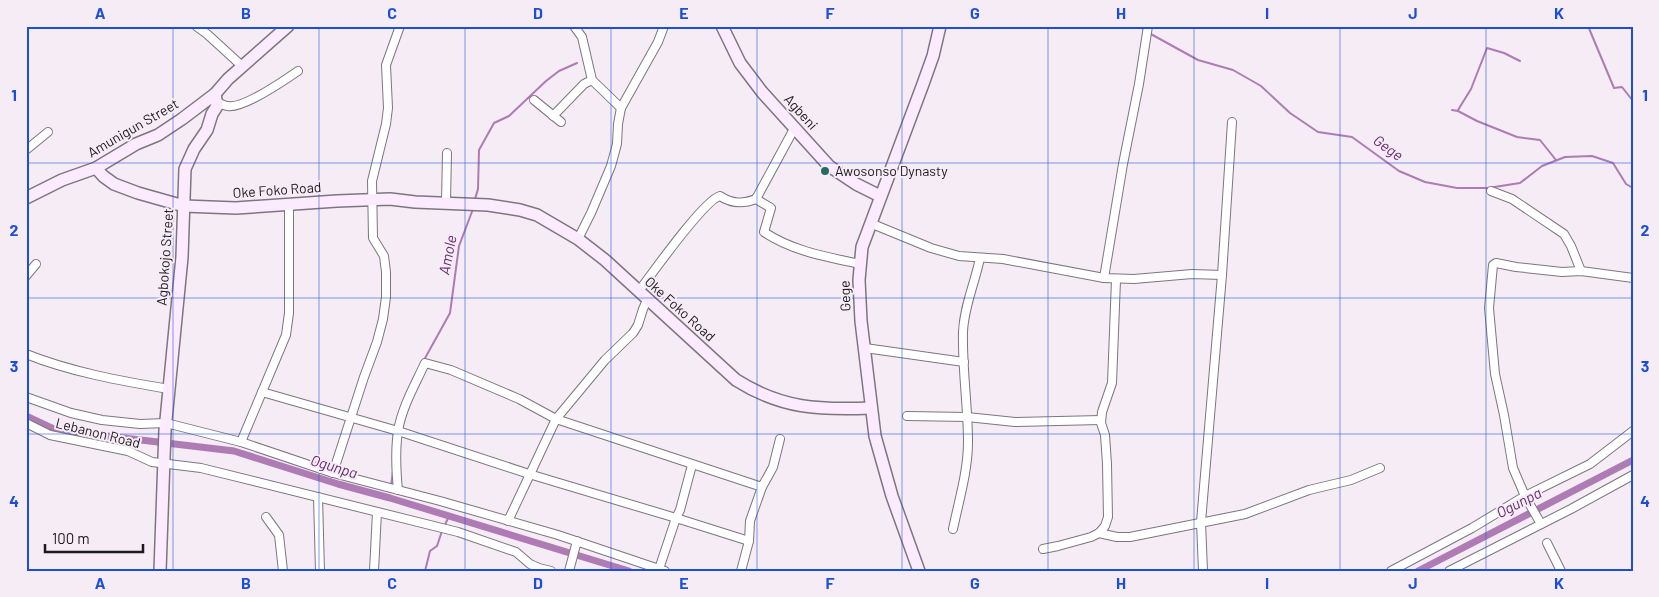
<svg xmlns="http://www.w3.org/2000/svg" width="1659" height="597" font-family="Barlow,sans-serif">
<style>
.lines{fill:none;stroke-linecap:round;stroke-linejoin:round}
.stream{stroke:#ae7bb4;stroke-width:2}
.canal{stroke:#ae7bb4;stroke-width:7}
.street-casing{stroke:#7e767f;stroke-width:10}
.secondary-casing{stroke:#7e767f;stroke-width:14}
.street{stroke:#fff;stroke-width:8}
.secondary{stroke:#fcebfe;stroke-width:11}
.grid{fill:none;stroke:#1d4ed8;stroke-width:1;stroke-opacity:0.55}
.poi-dot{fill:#266b5e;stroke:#f5ecf6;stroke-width:2}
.labels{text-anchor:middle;stroke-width:4;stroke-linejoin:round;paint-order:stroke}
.street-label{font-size:14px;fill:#1d191d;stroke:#f5ecf6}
.poi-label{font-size:14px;fill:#1d191d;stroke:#f5ecf6;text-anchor:start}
.water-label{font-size:15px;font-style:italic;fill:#682970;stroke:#f5ecf6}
.neatline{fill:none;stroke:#1d4ed8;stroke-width:2}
.grid-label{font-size:16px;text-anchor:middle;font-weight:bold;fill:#1d4ed8}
</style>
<rect width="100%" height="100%" fill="#f5ecf6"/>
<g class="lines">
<!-- stream -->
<g class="stream">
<polyline points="1138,26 1145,30"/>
<polyline points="1588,26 1614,88 1622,87 1633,101"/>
<polyline points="1149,33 1198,60 1233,70 1261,86 1290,113 1318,132 1352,137 1399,171 1425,182 1457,188 1488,188 1520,183 1542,166 1565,157 1592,156 1613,163 1626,184 1633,188"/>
<polyline points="1452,110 1458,111 1477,121 1517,137 1540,140 1556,160"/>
<polyline points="1458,110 1471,89 1487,48 1504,53 1520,61"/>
<polyline points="475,199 478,189 479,150 494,123 509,116 546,81 559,71 577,63"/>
<polyline points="424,360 450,313 459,246 473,209"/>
<polyline points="391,486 393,471"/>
<polyline points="444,527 449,516"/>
<polyline points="425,571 430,551 437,546 442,531"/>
</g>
<!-- canal -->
<g class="canal">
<polyline points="26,416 56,430 234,451 338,484 390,498 629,571"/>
<polyline points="1418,571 1633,460"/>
</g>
<defs>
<g id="street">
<polyline points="196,26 207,34 242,66"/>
<polyline points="574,26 582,37 592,80 621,108"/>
<polyline points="534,100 561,122"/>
<path d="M217,102C220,103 224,106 228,106C243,109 285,80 298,71"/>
<polyline points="553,116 584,84 592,80"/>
<polyline points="26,150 48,132"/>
<polyline points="1491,191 1512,199 1564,234 1571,246 1581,271"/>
<polyline points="756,199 795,127"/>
<polyline points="446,202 447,153"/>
<polyline points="870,223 931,248 959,256 1003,259 1104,278 1134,279 1192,274 1222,275"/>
<polyline points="578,239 591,213 611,166 617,144 618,124 621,108 658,42 664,26"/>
<polyline points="26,276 36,264"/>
<polyline points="1104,278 1123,164 1139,84 1148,26"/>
<path d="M639,291C651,275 704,200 720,196C732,204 743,204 756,199L771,208L764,232C792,251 827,257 860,264"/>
<polyline points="865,348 964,362"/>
<path d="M26,354C71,372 121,381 169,389"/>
<polyline points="262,392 398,431 529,474 676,518 749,541"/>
<polyline points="26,397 71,413 102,420 140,424 166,423 241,442 333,473 440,501 558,535 665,571"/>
<polyline points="907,416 967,417 1015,422 1101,420"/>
<polyline points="26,423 50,435 128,451 152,462 201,468 458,532 516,552 530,564 539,568 551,571"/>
<polyline points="241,442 286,335 289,313 289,205"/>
<polyline points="333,473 364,377 377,342 383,319 386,297 386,272 384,256 373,238 372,181 386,124 388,108 386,65 400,26"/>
<path d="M398,490C396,470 395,451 398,431C402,407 415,385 425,363L451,370L519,399L556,419L762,487"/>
<polyline points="318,497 320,571"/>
<polyline points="266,517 279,535 283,571"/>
<polyline points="508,521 556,419 605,360 633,333 638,325 643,309 647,300"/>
<polyline points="1541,524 1525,496 1513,468 1504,415 1495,374 1489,308 1493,265 1496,263 1516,267 1562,272 1581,271 1633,278"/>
<path d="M953,529C959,500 968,471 968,442C968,405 962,369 963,332C964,306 975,283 980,258"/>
<polyline points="1099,533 1117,537 1130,537 1245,514 1309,490 1351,480 1380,468"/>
<polyline points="1547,543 1561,571"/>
<polyline points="1043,549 1058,546 1091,537 1099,533 1105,526 1108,517 1107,464 1105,435 1101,423 1102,412 1112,383 1116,280"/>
<polyline points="659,569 676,518 680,510 692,465"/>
<polyline points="374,571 377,512"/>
<polyline points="569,571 577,541"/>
<polyline points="741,571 749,541 750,521 762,487 773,467 780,439"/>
<polyline points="1203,571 1201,522 1222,275 1232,122"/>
<polyline points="1391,571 1472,528 1525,496 1590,464 1633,431"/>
<polyline points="1449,571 1571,509 1633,475"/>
</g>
<g id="secondary">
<polyline points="722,26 740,63 762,92 829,166 856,184 880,196"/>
<path d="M96,168L103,176L114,184L138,193L184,206L236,208L337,201L390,199L415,202L488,205L520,210L537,215L578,239L605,260L736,380C782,409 819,410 871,408"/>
<polyline points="26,198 62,180 96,168 136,144 158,135 182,119 215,94 228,79 288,26"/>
<polyline points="160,571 165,430 182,257 185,169 194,149 207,130 212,114 217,106 215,94"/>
<polyline points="919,571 892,496 875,436 861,321 859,280 862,247 923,84 933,56 940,26"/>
</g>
</defs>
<!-- street casing -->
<use href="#street" class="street-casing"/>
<!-- secondary casing -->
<use href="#secondary" class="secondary-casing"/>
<!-- street -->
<use href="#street" class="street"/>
<!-- secondary -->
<use href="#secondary" class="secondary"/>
</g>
<!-- grid -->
<path class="grid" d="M173,26V571M319,26V571M465,26V571M611,26V571M757,26V571M902,26V571M1048,26V571M1194,26V571M1340,26V571M1486,26V571M26,163H1633M26,298H1633M26,434H1633"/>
<!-- markers -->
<circle class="poi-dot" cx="825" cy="171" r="5"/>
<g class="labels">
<!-- street labels -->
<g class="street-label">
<text transform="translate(801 112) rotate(48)" y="5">Agbeni</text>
<text transform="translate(133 128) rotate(-30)" y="5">Amunigun Street</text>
<text transform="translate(277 190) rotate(-4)" y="5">Oke Foko Road</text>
<text transform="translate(165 257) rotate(-86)" y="5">Agbokojo Street</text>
<text transform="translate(845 296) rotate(-92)" y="5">Gege</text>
<text transform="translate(680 309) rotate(42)" y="5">Oke Foko Road</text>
<text transform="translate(98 433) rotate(14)" y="5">Lebanon Road</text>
</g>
<!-- poi labels -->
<g class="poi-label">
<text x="835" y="176">Awosonso Dynasty</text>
</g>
<!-- water labels -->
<g class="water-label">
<text transform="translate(1388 148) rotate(35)" y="5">Gege</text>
<text transform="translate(448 255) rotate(-79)" y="5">Amole</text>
<text transform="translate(334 467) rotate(17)" y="5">Ogunpa</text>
<text transform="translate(1519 503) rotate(-27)" y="5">Ogunpa</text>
</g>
</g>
<!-- border -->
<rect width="1659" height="597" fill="none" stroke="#f5ecf6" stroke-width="55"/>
<!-- scale -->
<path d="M45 544v8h98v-8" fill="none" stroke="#1d191d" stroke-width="2.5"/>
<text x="52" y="544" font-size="15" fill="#1d191d" stroke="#f5ecf6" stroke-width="4" paint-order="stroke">100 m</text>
<rect x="28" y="28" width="1604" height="542" class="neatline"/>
<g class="grid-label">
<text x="100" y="19">A</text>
<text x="246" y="19">B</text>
<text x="392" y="19">C</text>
<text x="538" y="19">D</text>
<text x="684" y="19">E</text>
<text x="830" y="19">F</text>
<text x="975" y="19">G</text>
<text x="1121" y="19">H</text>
<text x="1267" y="19">I</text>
<text x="1413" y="19">J</text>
<text x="1559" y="19">K</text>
<text x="14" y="101">1</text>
<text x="1645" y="101">1</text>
<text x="14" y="236">2</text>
<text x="1645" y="236">2</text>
<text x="14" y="372">3</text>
<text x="1645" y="372">3</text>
<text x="14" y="507">4</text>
<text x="1645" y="507">4</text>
<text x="100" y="589">A</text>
<text x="246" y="589">B</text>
<text x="392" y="589">C</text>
<text x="538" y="589">D</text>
<text x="684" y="589">E</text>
<text x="830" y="589">F</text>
<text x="975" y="589">G</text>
<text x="1121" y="589">H</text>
<text x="1267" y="589">I</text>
<text x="1413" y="589">J</text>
<text x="1559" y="589">K</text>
</g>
</svg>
